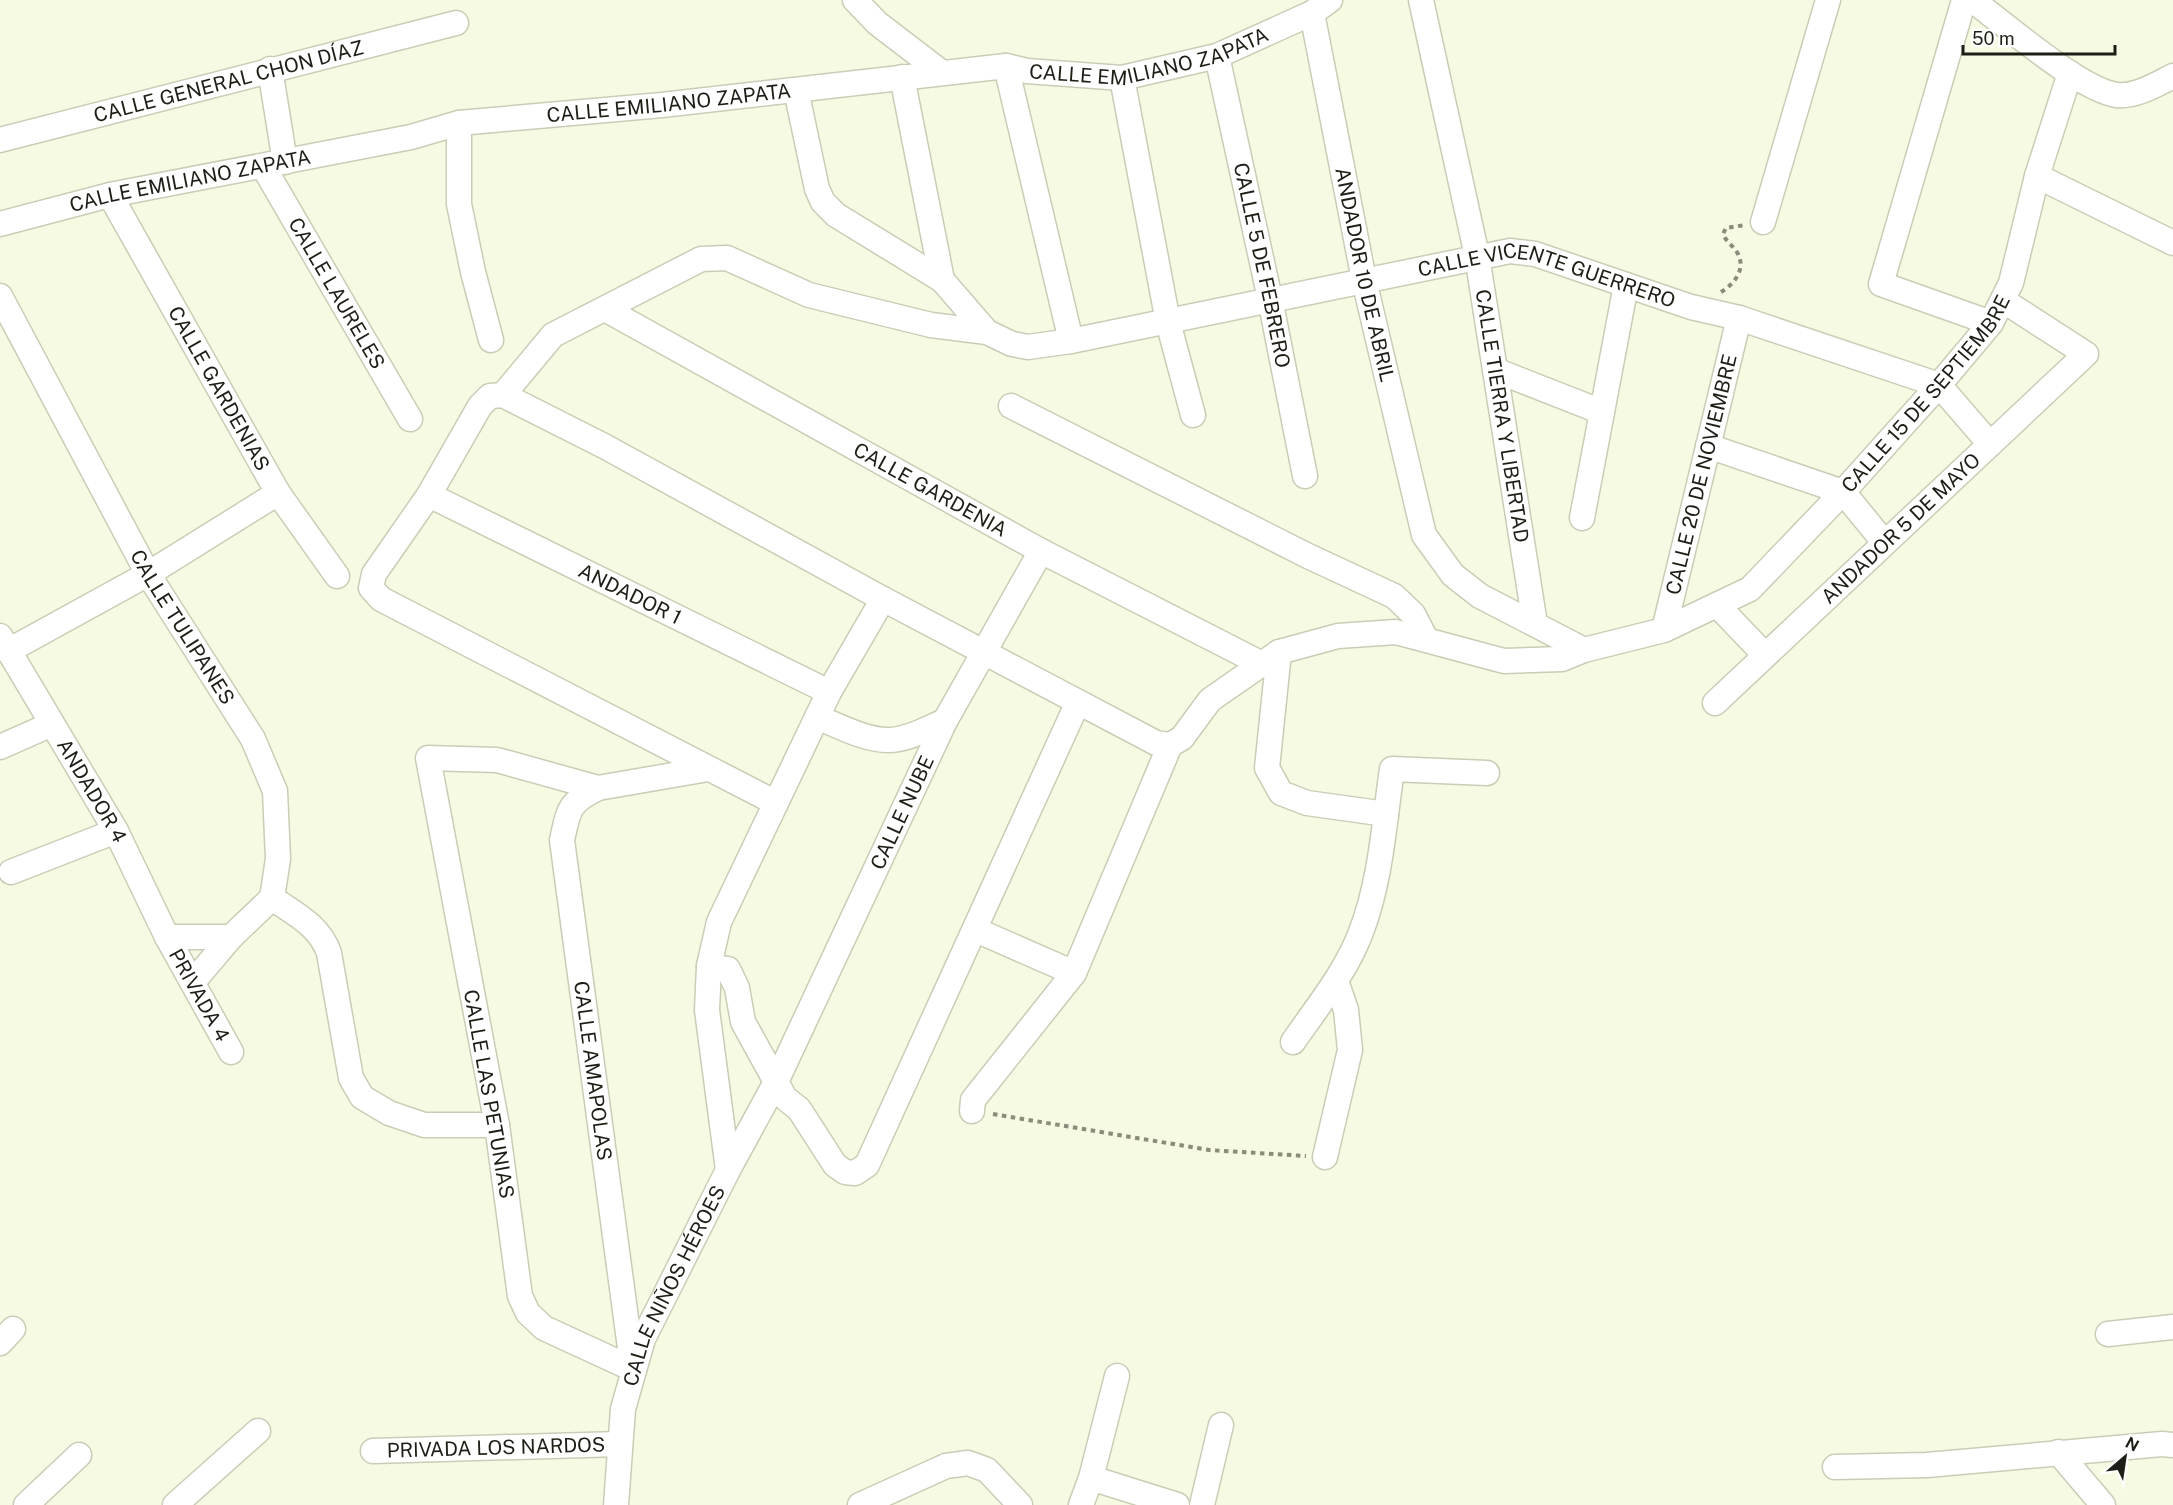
<svg xmlns="http://www.w3.org/2000/svg" width="2173" height="1505" font-family="'Public Sans',sans-serif">
<style>
.lines{fill:none;stroke-linecap:round;stroke-linejoin:round}
.minor-casing{stroke:#cacdb6;stroke-width:27}
.path{stroke:#898b7b;stroke-width:4;stroke-dasharray:4.5 4.5;stroke-linecap:butt}
.minor{stroke:#fff;stroke-width:24}
.labels{text-anchor:middle;stroke-width:5;stroke-linejoin:round;paint-order:stroke}
.street-label{font-size:20px;fill:#1d1e15;stroke:#fff}
</style>
<rect width="100%" height="100%" fill="#f7fae2"/>
<g class="lines">
<defs>
<g id="minor">
<polyline points="855,0 877,23 941,72"/>
<path id="s1" d="M1421,0L1477,256L1535,624"/>
<polyline points="1964,0 1881,284 1991,323"/>
<path d="M1972,0C2005,24 2080,90 2117,95C2136,97 2157,84 2173,76"/>
<path id="s2" d="M1312,13L1364,280L1424,535L1453,575L1480,596L1584,650"/>
<path id="s3" d="M1217,56L1270,299L1305,476"/>
<polyline points="1006,66 1071,341"/>
<polyline points="270,69 285,162"/>
<polyline points="902,77 942,280"/>
<polyline points="1122,78 1168,322 1193,415"/>
<path id="s4" d="M796,90L817,189L823,202L836,215L942,280L987,332L1012,344L1028,347L1071,341L1510,251L1535,254L1691,307L1739,318L1939,385L1990,444"/>
<polyline points="459,123 459,204 473,272 491,340"/>
<path id="s5" d="M0,140L456,23"/>
<path id="s6" d="M263,166L410,419"/>
<polyline points="2037,176 2173,243"/>
<path id="s7" d="M110,195L278,493L337,576"/>
<polyline points="1763,222 1828,0"/>
<path id="s8" d="M0,224L110,195L411,137L459,123L662,105L1006,66L1027,71L1122,78L1217,56L1312,13L1330,0"/>
<path id="s9" d="M0,296L148,574L253,739L275,791L278,859L272,898C295,914 320,926 329,953L351,1078L362,1097L389,1113L424,1125H497"/>
<path id="s10" d="M605,309L1041,551L1260,663"/>
<polyline points="1495,370 1602,412"/>
<polyline points="503,395 553,335 701,259 727,258 809,295 931,325 987,332"/>
<polyline points="1011,406 1308,556 1394,596 1413,614 1426,639"/>
<polyline points="1708,446 1843,492 1884,542"/>
<path id="s11" d="M429,495L829,692"/>
<polyline points="1582,518 1626,285"/>
<polyline points="1717,605 1764,654"/>
<path id="s12" d="M1664,630L1739,318"/>
<path id="s13" d="M0,636L116,831L167,937L231,1052"/>
<polyline points="8,651 148,574 278,493"/>
<polyline points="1279,652 1267,768 1281,793 1307,803 1386,814"/>
<path id="s14" d="M1715,703L2086,354L2004,301"/>
<path d="M817,717C839,726 865,740 888,740C908,740 928,728 945,721"/>
<polyline points="0,747 52,724"/>
<path id="s15" d="M598,788C568,803 569,809 562,840L632,1363"/>
<polyline points="776,803 381,599 371,588 374,574 429,495 480,406 490,396 503,395 604,446 883,599 1156,743 1170,745"/>
<polyline points="11,872 116,831"/>
<polyline points="976,930 1074,973"/>
<polyline points="167,937 231,937"/>
<polyline points="709,966 728,969 737,988 743,1022 785,1098 799,1109 835,1165 845,1172 855,1173 867,1165 1078,702"/>
<polyline points="193,982 231,937 272,898"/>
<path d="M1293,1042C1317,1007 1346,972 1361,932C1381,880 1384,824 1392,769L1487,773"/>
<path id="s16" d="M972,1111L973,1100L1074,973L1170,745L1182,738L1210,700L1279,652L1338,636L1396,632L1504,661L1562,659L1584,650L1664,630L1750,589L1843,492L1939,385L1991,323L2011,283L2037,176L2070,73"/>
<polyline points="1325,1157 1350,1050 1346,1010 1336,981"/>
<polyline points="728,1170 707,1010 709,966 719,922 829,692 883,599"/>
<polyline points="2108,1334 2173,1327"/>
<polyline points="0,1343 13,1329"/>
<polyline points="633,1369 544,1328 528,1313 520,1296 497,1125 428,758 497,760 598,788 708,769"/>
<path id="s17" d="M373,1451L619,1444"/>
<polyline points="2058,1452 2103,1505"/>
<polyline points="1835,1467 1927,1465 2162,1444 2173,1445"/>
<polyline points="1091,1478 1177,1505"/>
<polyline points="26,1505 79,1455"/>
<polyline points="175,1505 258,1431"/>
<path id="s18" d="M616,1505L623,1409L643,1339L728,1170L776,1082L945,721L1041,551"/>
<polyline points="860,1505 946,1466 968,1463 987,1470 1020,1505"/>
<polyline points="1081,1505 1091,1478 1117,1376"/>
<polyline points="1202,1505 1221,1425"/>
</g>
</defs>
<!-- minor casing -->
<use href="#minor" class="minor-casing"/>
<!-- path -->
<g class="path">
<path d="M1721,292C1734,284 1746,270 1738,254C1734,246 1726,242 1723,234L1726,228L1745,225"/>
<polyline points="993,1114 1209,1150 1306,1156"/>
</g>
<!-- minor -->
<use href="#minor" class="minor"/>
</g>
<g class="labels">
<!-- street labels -->
<g class="street-label">
<text dy="7" stroke="none"><textPath href="#s8" startOffset="1167">CALLE EMILIANO ZAPATA</textPath></text>
<text dy="7" stroke="none"><textPath href="#s5" startOffset="236">CALLE GENERAL CHON DÍAZ</textPath></text>
<text dy="7" stroke="none"><textPath href="#s8" startOffset="681">CALLE EMILIANO ZAPATA</textPath></text>
<text dy="7" stroke="none"><textPath href="#s8" startOffset="195">CALLE EMILIANO ZAPATA</textPath></text>
<text dy="7" stroke="none"><textPath href="#s3" startOffset="214">CALLE 5 DE FEBRERO</textPath></text>
<text dy="7" stroke="none"><textPath href="#s2" startOffset="267">ANDADOR 10 DE ABRIL</textPath></text>
<text dy="7" stroke="none"><textPath href="#s4" startOffset="902">CALLE VICENTE GUERRERO</textPath></text>
<text dy="7" stroke="none"><textPath href="#s6" startOffset="147">CALLE LAURELES</textPath></text>
<text dy="7" stroke="none"><textPath href="#s7" startOffset="222">CALLE GARDENIAS</textPath></text>
<text dy="7" stroke="none"><textPath href="#s16" startOffset="1320">CALLE 15 DE SEPTIEMBRE</textPath></text>
<text dy="7" stroke="none"><textPath href="#s1" startOffset="424">CALLE TIERRA Y LIBERTAD</textPath></text>
<text dy="7" stroke="none"><textPath href="#s12" startOffset="160">CALLE 20 DE NOVIEMBRE</textPath></text>
<text dy="7" stroke="none"><textPath href="#s10" startOffset="372">CALLE GARDENIA</textPath></text>
<text dy="7" stroke="none"><textPath href="#s14" startOffset="255">ANDADOR 5 DE MAYO</textPath></text>
<text dy="7" stroke="none"><textPath href="#s11" startOffset="224">ANDADOR 1</textPath></text>
<text dy="7" stroke="none"><textPath href="#s9" startOffset="378">CALLE TULIPANES</textPath></text>
<text dy="7" stroke="none"><textPath href="#s13" startOffset="180">ANDADOR 4</textPath></text>
<text dy="7" stroke="none"><textPath href="#s18" startOffset="756">CALLE NUBE</textPath></text>
<text dy="7" stroke="none"><textPath href="#s13" startOffset="411">PRIVADA 4</textPath></text>
<text dy="7" stroke="none"><textPath href="#s15" startOffset="300">CALLE AMAPOLAS</textPath></text>
<text transform="translate(489 1094) rotate(80)" y="7">CALLE LAS PETUNIAS</text>
<text dy="7" stroke="none"><textPath href="#s18" startOffset="230">CALLE NIÑOS HÉROES</textPath></text>
<text dy="7" stroke="none"><textPath href="#s17" startOffset="123">PRIVADA LOS NARDOS</textPath></text>
</g>
</g>
<!-- north arrow -->
<g transform="translate(2125 1457) rotate(29)" stroke="#ffffff" stroke-width="4.5" paint-order="stroke">
<path d="M0-4.5L10 22L0 15L-10 22Z" fill="#1d1e15"/>
<text y="-9" font-size="16" font-weight="bold" text-anchor="middle" fill="#1d1e15">N</text>
</g>
<!-- scale -->
<path d="M1963 45v9h152v-9" fill="none" stroke="#1d1e15" stroke-width="3"/>
<text x="1972" y="45" font-size="18" fill="#1d1e15" stroke="#ffffff" stroke-width="4.5" paint-order="stroke">50 m</text>
</svg>
